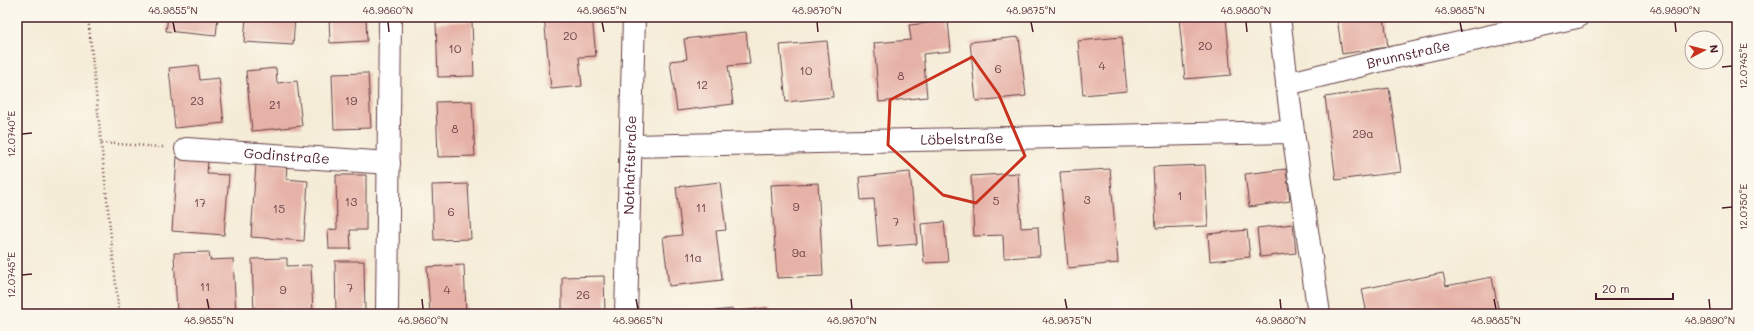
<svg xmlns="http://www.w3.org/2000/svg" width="1754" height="331" font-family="Mali,sans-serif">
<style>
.building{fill:#e6b1a6}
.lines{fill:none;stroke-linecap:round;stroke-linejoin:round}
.minor-casing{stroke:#643e45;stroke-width:24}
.path{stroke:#643e45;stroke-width:2.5;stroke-dasharray:1 3;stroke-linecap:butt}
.minor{stroke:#fff;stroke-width:22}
.marked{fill:none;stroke:#c8321e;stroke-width:3;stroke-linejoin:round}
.ticks{fill:none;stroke:#4a1f2b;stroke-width:1.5}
.labels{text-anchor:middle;stroke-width:4;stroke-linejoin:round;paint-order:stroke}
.number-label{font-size:12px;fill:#71444a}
.street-label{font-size:14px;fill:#4a1f2b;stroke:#fbf7ec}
.neatline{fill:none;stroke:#4a1f2b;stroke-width:1.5}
.ticks-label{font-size:10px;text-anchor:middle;fill:#4a1f2b}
</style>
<rect width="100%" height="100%" fill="#fbf7ec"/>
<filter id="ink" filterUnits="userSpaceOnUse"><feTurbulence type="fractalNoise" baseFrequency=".025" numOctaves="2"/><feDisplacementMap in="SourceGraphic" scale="8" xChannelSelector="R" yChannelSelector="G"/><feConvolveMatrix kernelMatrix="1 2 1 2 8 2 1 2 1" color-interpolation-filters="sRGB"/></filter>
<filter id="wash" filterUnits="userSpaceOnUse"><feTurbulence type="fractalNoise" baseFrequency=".012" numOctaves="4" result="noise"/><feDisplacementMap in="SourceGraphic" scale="16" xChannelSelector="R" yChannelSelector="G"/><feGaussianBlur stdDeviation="0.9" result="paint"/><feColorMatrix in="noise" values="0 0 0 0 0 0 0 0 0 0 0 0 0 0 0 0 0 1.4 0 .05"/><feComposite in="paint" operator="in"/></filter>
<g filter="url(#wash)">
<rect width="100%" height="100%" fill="#f5ecd7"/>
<g id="blocks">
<!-- building -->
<g class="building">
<polygon points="168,17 218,17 216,36 166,31"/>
<polygon points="246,17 295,17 293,45 244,42"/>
<polygon points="329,17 366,17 367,41 330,43"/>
<polygon points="544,17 592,17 596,56 579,57 582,86 551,89"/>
<polygon points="1193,17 1226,17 1231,75 1185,79 1179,18"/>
<polygon points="1337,17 1384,17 1388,47 1342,54"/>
<polygon points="1440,17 1479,17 1479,18 1441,23"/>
<polygon points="472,21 474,76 438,77 436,23"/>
<polygon points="948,21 951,51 923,54 927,97 879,102 874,43 911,40 909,25"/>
<polygon points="746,32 750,64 728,66 733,104 677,111 670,61 687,59 684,39"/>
<polygon points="1019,37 1026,96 976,101 970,42"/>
<polygon points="1122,37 1127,91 1083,95 1078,41"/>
<polygon points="827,41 833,97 786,102 780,45"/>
<polygon points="198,65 200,80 219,78 224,123 175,128 169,68"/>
<polygon points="276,68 277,83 297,81 302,126 252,131 246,71"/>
<polygon points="368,73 371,128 334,129 332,74"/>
<polygon points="1389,88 1401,172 1336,180 1325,97"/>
<polygon points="472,101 475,156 438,157 436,102"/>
<polygon points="177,157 208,159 207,174 229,175 224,235 172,231"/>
<polygon points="256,163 287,166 286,179 308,181 304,241 251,237"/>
<polygon points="1205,165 1208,226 1156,228 1153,167"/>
<polygon points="1110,169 1118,263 1068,268 1060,172"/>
<polygon points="1286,169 1290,201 1249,207 1245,174"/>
<polygon points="910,172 917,244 878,247 874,199 861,200 859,177"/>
<polygon points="1018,173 1021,228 1038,227 1040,256 1004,258 1003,235 974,236 971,176"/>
<polygon points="336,175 366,175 366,230 350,230 351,249 329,249 328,230 337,229"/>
<polygon points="720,182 726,230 716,231 722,280 669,286 663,237 682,235 676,187"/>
<polygon points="818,183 823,276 777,278 771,185"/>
<polygon points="468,184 471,239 434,240 432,185"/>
<polygon points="944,222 948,262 924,263 921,224"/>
<polygon points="1293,224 1296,253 1260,257 1257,228"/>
<polygon points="1247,230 1250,257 1210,261 1208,234"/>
<polygon points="209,252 210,260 233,259 236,314 177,314 174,253"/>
<polygon points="287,258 287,266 311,265 313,314 254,314 252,259"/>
<polygon points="335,261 364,261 365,314 336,314"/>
<polygon points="464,265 466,314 430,314 427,267"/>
<polygon points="1443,273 1446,286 1492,277 1499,314 1367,314 1362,289"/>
<polygon points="604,276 605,314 562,314 562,277"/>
<polygon points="767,308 768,314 739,314 738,311"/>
<polygon points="733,309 733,314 697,314 696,313"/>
<polygon points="1055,312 1055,314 1045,314 1045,313"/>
</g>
</g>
</g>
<g filter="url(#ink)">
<use href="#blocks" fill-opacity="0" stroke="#643e45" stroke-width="1"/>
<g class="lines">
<defs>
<g id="minor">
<polyline points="1279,17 1293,132 1319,314"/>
<path id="s1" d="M1287,84L1378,61L1577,17"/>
<path id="s2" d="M631,146L1293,132"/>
<path id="s3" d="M186,149L389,163"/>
<polyline points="387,314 390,17"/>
<path id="s4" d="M626,314L634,17"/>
</g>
</defs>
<!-- minor casing -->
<use href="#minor" class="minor-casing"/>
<!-- path -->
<g class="path">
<polyline points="88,17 119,314"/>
<polyline points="102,143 163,147"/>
</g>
<!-- minor -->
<use href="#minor" class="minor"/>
</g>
</g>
<!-- marked area -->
<path class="marked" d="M972,57L999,95L1025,156L976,203L943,195L888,145L890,100Z"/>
<!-- ticks -->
<path class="ticks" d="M173,22L175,32M388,22L389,32M602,22L604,32M817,22L818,32M1031,22L1033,32M1246,22L1247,32M1460,22L1462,32M1675,22L1676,32M1722,67L1732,66M22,134L32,133M1722,208L1732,207M22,275L32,274M207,299L209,309M422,299L423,309M636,299L638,309M851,299L852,309M1065,299L1067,309M1280,299L1281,309M1494,299L1496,309M1709,299L1710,309"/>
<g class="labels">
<!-- number labels -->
<g class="number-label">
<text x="570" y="40">20</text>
<text x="1205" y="50">20</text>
<text x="455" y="53">10</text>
<text x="1102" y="70">4</text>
<text x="998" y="73">6</text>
<text x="806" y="75">10</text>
<text x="901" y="80">8</text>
<text x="702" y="89">12</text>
<text x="197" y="105">23</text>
<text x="351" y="105">19</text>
<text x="275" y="109">21</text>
<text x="455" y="133">8</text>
<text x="1363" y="138">29a</text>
<text x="1180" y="200">1</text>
<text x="1087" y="204">3</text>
<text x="996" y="205">5</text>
<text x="351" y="206">13</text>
<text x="200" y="207">17</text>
<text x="796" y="211">9</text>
<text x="701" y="212">11</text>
<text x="279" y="213">15</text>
<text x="451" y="216">6</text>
<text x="896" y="226">7</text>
<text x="799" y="257">9a</text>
<text x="693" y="262">11a</text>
<text x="205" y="291">11</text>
<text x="350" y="292">7</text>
<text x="283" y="294">9</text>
<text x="447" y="294">4</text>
<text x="583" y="299">26</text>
</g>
<!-- street labels -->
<g class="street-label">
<text dy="5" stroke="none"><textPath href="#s1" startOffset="125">Brunnstraße</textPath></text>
<text dy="5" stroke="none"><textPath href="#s2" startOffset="331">Löbelstraße</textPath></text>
<text dy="5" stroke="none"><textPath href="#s3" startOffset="101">Godinstraße</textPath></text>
<text dy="5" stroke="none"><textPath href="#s4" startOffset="149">Nothaftstraße</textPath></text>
</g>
</g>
<!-- margin -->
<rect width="1754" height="331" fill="none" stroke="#fbf7ec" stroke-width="44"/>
<!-- north arrow -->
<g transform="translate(1704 50) rotate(83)"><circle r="19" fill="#fbf7ec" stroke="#b4a19f"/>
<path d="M0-3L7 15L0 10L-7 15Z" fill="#c8321e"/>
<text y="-6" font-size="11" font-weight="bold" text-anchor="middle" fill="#4a1f2b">N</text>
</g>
<!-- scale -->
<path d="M1596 293v6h77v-6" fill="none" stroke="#4a1f2b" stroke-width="2"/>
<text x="1602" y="293" font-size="12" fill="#4a1f2b" stroke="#fbf7ec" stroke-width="3" paint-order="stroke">20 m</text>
<rect x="22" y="22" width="1710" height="287" class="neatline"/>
<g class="ticks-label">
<text x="173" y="14">48.9855°N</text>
<text x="388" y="14">48.9860°N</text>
<text x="602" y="14">48.9865°N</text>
<text x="817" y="14">48.9870°N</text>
<text x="1031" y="14">48.9875°N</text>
<text x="1246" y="14">48.9880°N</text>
<text x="1460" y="14">48.9885°N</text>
<text x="1675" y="14">48.9890°N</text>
<text transform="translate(1743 66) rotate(-90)" y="4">12.0745°E</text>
<text transform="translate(11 134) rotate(-90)" y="4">12.0740°E</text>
<text transform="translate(1743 207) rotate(-90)" y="4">12.0750°E</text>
<text transform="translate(11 275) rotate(-90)" y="4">12.0745°E</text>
<text x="209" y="324">48.9855°N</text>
<text x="423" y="324">48.9860°N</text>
<text x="638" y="324">48.9865°N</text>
<text x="852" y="324">48.9870°N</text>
<text x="1067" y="324">48.9875°N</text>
<text x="1281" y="324">48.9880°N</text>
<text x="1496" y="324">48.9885°N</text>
<text x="1710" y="324">48.9890°N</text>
</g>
</svg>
